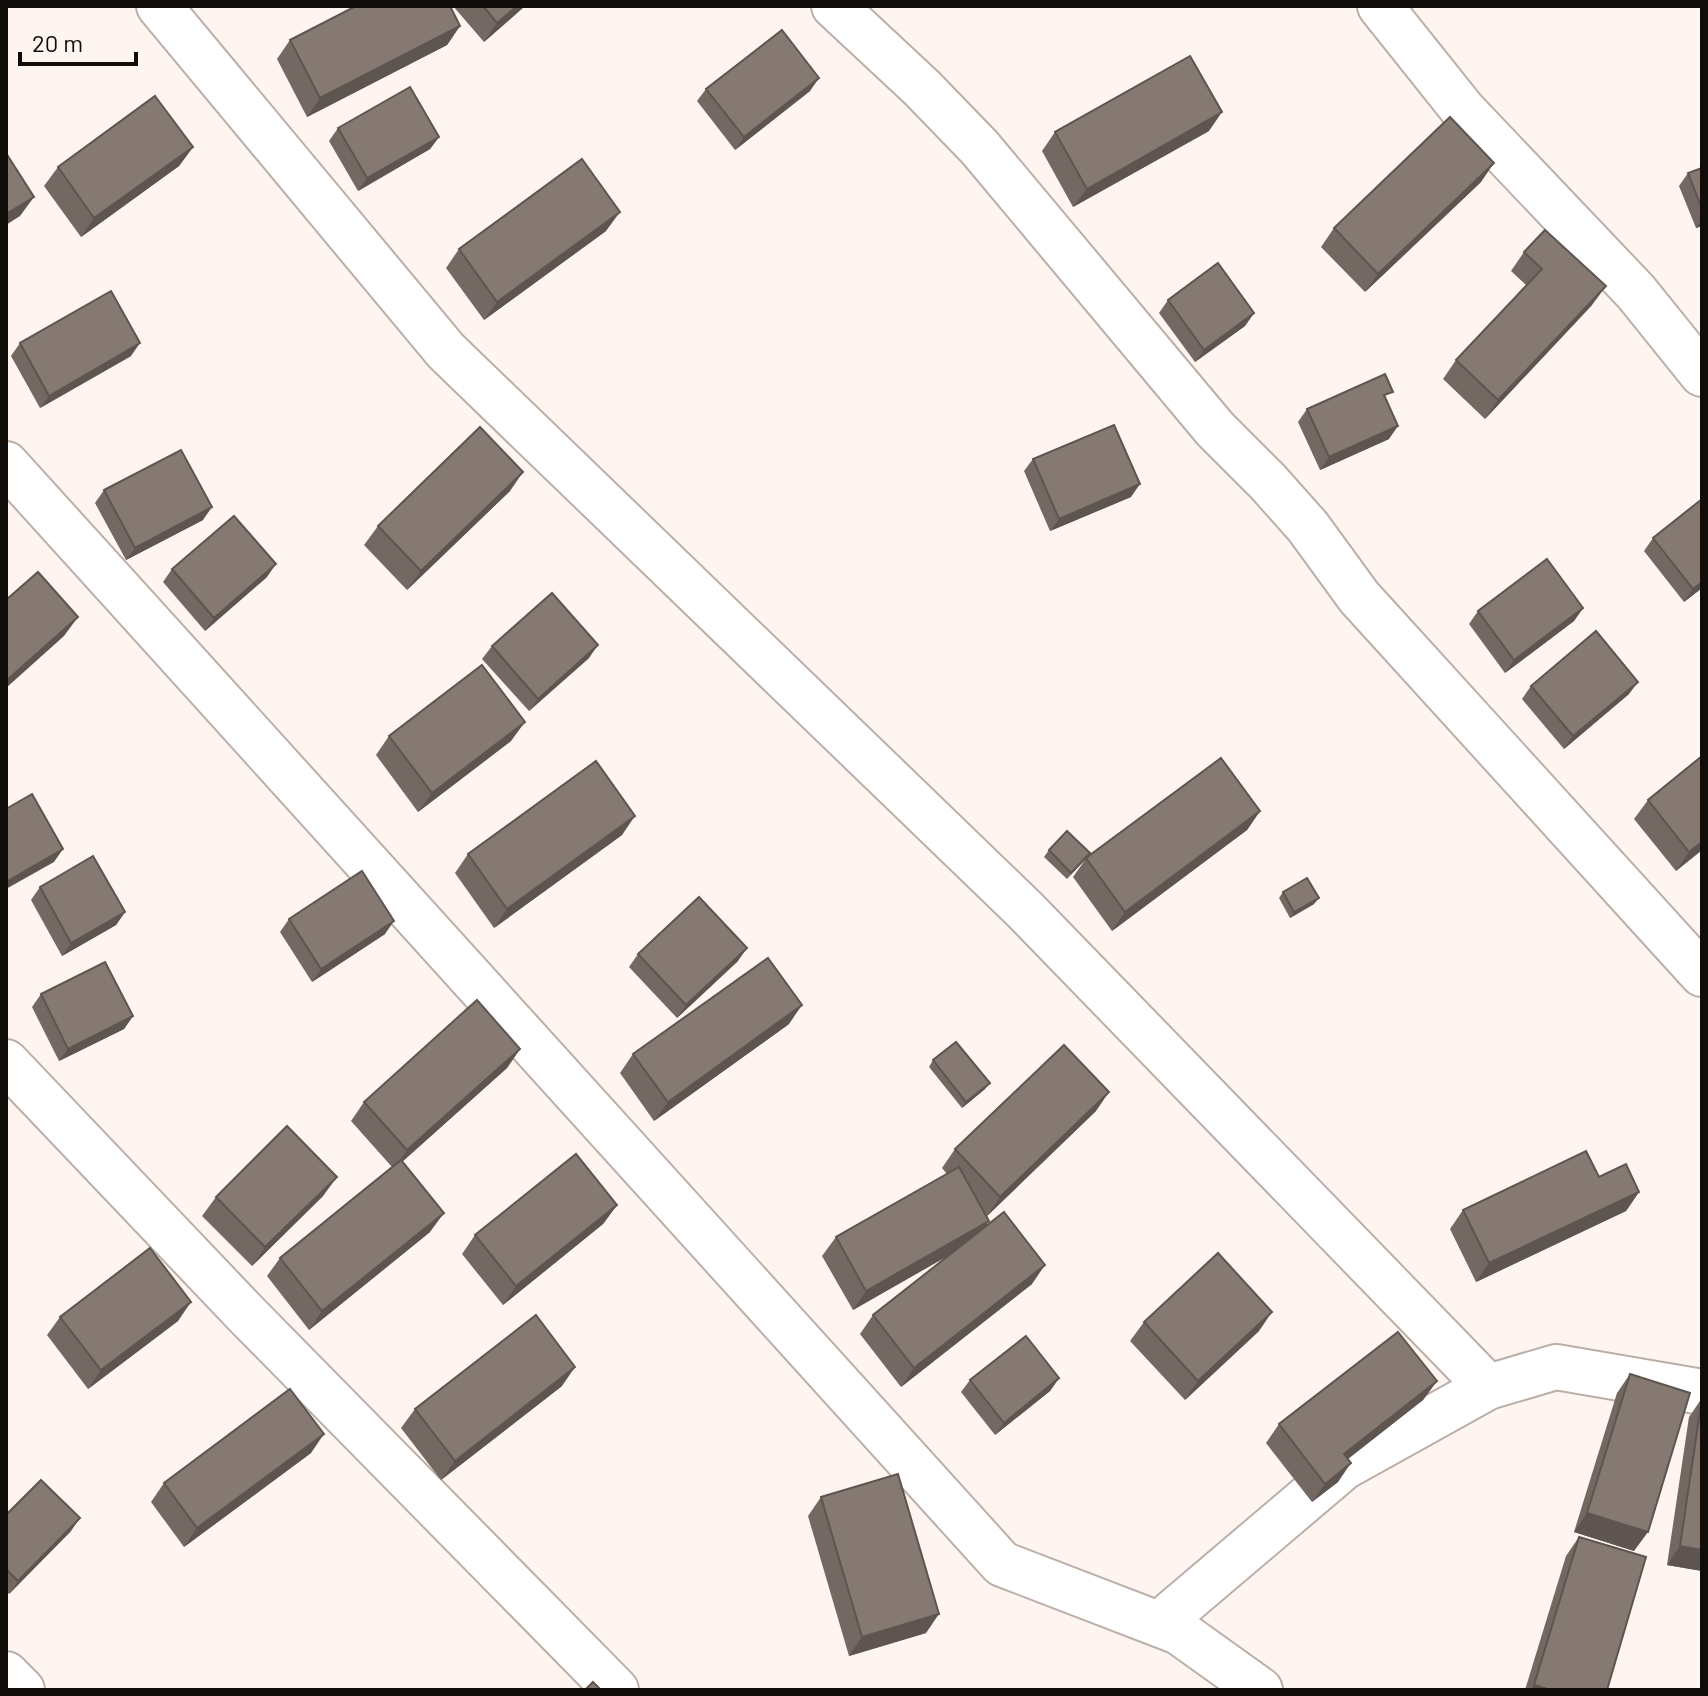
<svg xmlns="http://www.w3.org/2000/svg" width="1708" height="1696" font-family="Barlow,sans-serif">
<style>
.lines{fill:none;stroke-linecap:round;stroke-linejoin:round}
.minor-casing{stroke:#bcafa8;stroke-width:48}
.minor{stroke:#fff;stroke-width:44}
.wall{fill:#736862}
.shaded-wall{fill:#5e5550}
.building{fill:#867972;stroke:#5e5550;stroke-width:2}
</style>
<rect width="100%" height="100%" fill="#fef5f0"/>
<g class="lines">
<defs>
<g id="minor">
<polyline points="159,6 446,351 1025,910 1488,1387"/>
<polyline points="834,6 922,88 980,148 1215,429 1268,482 1308,527 1359,597 1702,974"/>
<polyline points="1380,6 1463,110 1636,292 1702,374"/>
<polyline points="6,464 1002,1564 1179,1632 1260,1690"/>
<polyline points="6,1062 245,1313 616,1690"/>
<polyline points="1179,1632 1172,1613 1344,1467 1488,1387 1556,1367 1702,1392"/>
<polyline points="6,1674 22,1690"/>
</g>
</defs>
<!-- minor casing -->
<use href="#minor" class="minor-casing"/>
<!-- minor -->
<use href="#minor" class="minor"/>
</g>
<!-- wall -->
<g class="wall">
<polygon points="453,6 525,6 484,42"/>
<polygon points="460,26 447,45 307,117 277,59 290,40"/>
<polygon points="706,89 810,91 735,150 697,101"/>
<polygon points="338,128 439,137 430,149 358,191 329,141"/>
<polygon points="1209,131 1073,207 1042,151 1055,132"/>
<polygon points="193,147 179,166 81,237 44,186 58,167"/>
<polygon points="1702,168 1702,226 1696,228 1679,186 1688,173"/>
<polygon points="1481,182 1365,292 1321,247 1334,228"/>
<polygon points="606,231 484,320 446,268 459,249"/>
<polygon points="1524,252 1592,305 1485,419 1443,379 1456,360 1526,285 1511,271"/>
<polygon points="1168,300 1254,313 1245,326 1195,362 1159,313"/>
<polygon points="20,343 131,356 40,408 11,356"/>
<polygon points="1387,400 1389,439 1320,470 1298,422 1307,409"/>
<polygon points="1033,459 1131,497 1050,531 1024,471"/>
<polygon points="104,490 203,520 126,560 95,503"/>
<polygon points="510,491 407,590 364,545 378,526"/>
<polygon points="1653,538 1702,588 1684,602 1644,551"/>
<polygon points="172,569 267,577 205,631 163,582"/>
<polygon points="1583,608 1574,621 1505,673 1469,624 1478,611"/>
<polygon points="492,646 589,658 529,711 482,659"/>
<polygon points="1531,686 1629,694 1564,749 1522,699"/>
<polygon points="389,736 511,741 418,812 376,755"/>
<polygon points="1648,800 1702,850 1676,871 1634,819"/>
<polygon points="1260,811 1247,830 1112,931 1073,877 1085,860 1067,879 1044,857 1049,850 1090,853 1086,858"/>
<polygon points="622,835 494,928 455,873 468,854"/>
<polygon points="40,887 125,912 116,925 62,956 31,900"/>
<polygon points="1283,892 1314,904 1290,918 1279,898"/>
<polygon points="289,919 385,934 312,982 280,932"/>
<polygon points="638,954 738,961 677,1018 629,967"/>
<polygon points="41,994 133,1016 124,1029 59,1061 32,1007"/>
<polygon points="789,1024 654,1121 620,1073 633,1054"/>
<polygon points="520,1049 507,1068 402,1162 430,1232 309,1330 267,1276 280,1258 392,1167 351,1121 364,1102"/>
<polygon points="933,1060 985,1089 962,1108 929,1067"/>
<polygon points="1096,1111 987,1216 989,1221 984,1228 1032,1284 901,1387 860,1334 873,1315 952,1253 853,1310 822,1256 836,1237 947,1174 942,1168 955,1149"/>
<polygon points="1599,1177 1639,1192 1626,1211 1476,1282 1450,1229 1463,1210"/>
<polygon points="323,1196 252,1266 202,1216 216,1197"/>
<polygon points="617,1205 603,1224 503,1305 462,1254 475,1235"/>
<polygon points="60,1317 178,1321 88,1389 47,1335"/>
<polygon points="1144,1322 1259,1331 1185,1400 1130,1341"/>
<polygon points="1630,1374 1634,1551 1574,1532 1617,1393"/>
<polygon points="1059,1378 1050,1391 995,1435 961,1392 970,1380"/>
<polygon points="1437,1381 1423,1400 1348,1459 1338,1482 1312,1502 1266,1443 1279,1424"/>
<polygon points="562,1386 441,1480 401,1428 415,1409"/>
<polygon points="1702,1398 1702,1571 1667,1565 1689,1417"/>
<polygon points="311,1453 184,1547 151,1502 164,1483"/>
<polygon points="821,1497 926,1633 849,1656 808,1516"/>
<polygon points="6,1515 71,1531 9,1594 6,1591"/>
<polygon points="1579,1537 1607,1690 1525,1690 1566,1556"/>
</g>
<!-- shaded-wall -->
<g class="shaded-wall">
<polygon points="517,6 525,6 484,42 497,23"/>
<polygon points="460,26 447,45 307,117 320,98"/>
<polygon points="819,78 810,91 735,150 744,137"/>
<polygon points="1222,112 1209,131 1073,207 1087,189"/>
<polygon points="439,137 430,149 358,191 367,178"/>
<polygon points="193,147 179,166 81,237 94,218"/>
<polygon points="1494,163 1481,182 1365,292 1378,274"/>
<polygon points="34,197 20,216 6,225 6,214"/>
<polygon points="620,212 606,231 484,320 497,302"/>
<polygon points="1702,219 1702,226 1696,228"/>
<polygon points="1606,286 1592,305 1485,419 1498,400"/>
<polygon points="1254,313 1245,326 1195,362 1204,350"/>
<polygon points="140,343 131,356 40,408 49,396"/>
<polygon points="1398,426 1389,439 1320,470 1329,457"/>
<polygon points="523,472 510,491 407,590 421,571"/>
<polygon points="1140,484 1131,497 1050,531 1059,519"/>
<polygon points="212,507 203,520 126,560 135,548"/>
<polygon points="276,564 267,577 205,631 214,618"/>
<polygon points="1702,582 1702,588 1684,602 1693,589"/>
<polygon points="1583,608 1574,621 1505,673 1514,660"/>
<polygon points="78,617 64,636 6,688 6,681"/>
<polygon points="598,645 589,658 529,711 538,699"/>
<polygon points="1638,682 1629,694 1564,749 1573,736"/>
<polygon points="525,722 511,741 418,812 432,793"/>
<polygon points="1260,811 1247,830 1112,931 1125,912"/>
<polygon points="635,816 622,835 494,928 507,909"/>
<polygon points="1702,842 1702,850 1676,871 1689,852"/>
<polygon points="63,849 54,862 6,889 6,882"/>
<polygon points="1319,898 1314,904 1290,918 1294,912"/>
<polygon points="125,912 116,925 62,956 71,943"/>
<polygon points="394,921 385,934 312,982 321,969"/>
<polygon points="747,948 738,961 677,1018 686,1005"/>
<polygon points="802,1005 789,1024 654,1121 668,1102"/>
<polygon points="133,1016 124,1029 59,1061 68,1049"/>
<polygon points="520,1049 507,1068 394,1169 407,1150"/>
<polygon points="990,1083 985,1089 962,1108 966,1102"/>
<polygon points="1109,1092 1096,1111 987,1216 1000,1197"/>
<polygon points="337,1177 323,1196 252,1266 265,1247"/>
<polygon points="1639,1192 1626,1211 1476,1282 1489,1263"/>
<polygon points="617,1205 603,1224 503,1305 516,1286"/>
<polygon points="444,1213 430,1232 309,1330 322,1311"/>
<polygon points="989,1221 976,1240 853,1310 866,1291"/>
<polygon points="1045,1265 1032,1284 901,1387 914,1368"/>
<polygon points="191,1302 178,1321 88,1389 101,1370"/>
<polygon points="1272,1312 1259,1331 1185,1400 1198,1381"/>
<polygon points="575,1367 562,1386 441,1480 455,1461"/>
<polygon points="1059,1378 1050,1391 995,1435 1004,1423"/>
<polygon points="1437,1381 1423,1400 1331,1472 1344,1454"/>
<polygon points="324,1434 311,1453 184,1547 197,1528"/>
<polygon points="1351,1463 1338,1482 1312,1502 1325,1484"/>
<polygon points="1587,1513 1648,1532 1634,1551 1574,1532"/>
<polygon points="80,1518 71,1531 9,1594 18,1581"/>
<polygon points="1680,1546 1702,1550 1702,1571 1667,1565"/>
<polygon points="939,1614 926,1633 849,1656 862,1637"/>
<polygon points="1534,1685 1551,1690 1531,1690"/>
</g>
<!-- building -->
<g class="building">
<polygon points="356,6 450,6 460,26 320,98 290,40"/>
<polygon points="483,6 517,6 497,23"/>
<polygon points="782,30 819,78 744,137 706,89"/>
<polygon points="1190,56 1222,112 1087,189 1055,132"/>
<polygon points="410,87 439,137 367,178 338,128"/>
<polygon points="155,96 193,147 94,218 58,167"/>
<polygon points="1450,117 1494,163 1378,274 1334,228"/>
<polygon points="6,153 34,197 6,214"/>
<polygon points="582,159 620,212 497,302 459,249"/>
<polygon points="1702,168 1702,209 1688,173"/>
<polygon points="1545,230 1606,286 1498,400 1456,360 1542,269 1524,252"/>
<polygon points="1218,263 1254,313 1204,350 1168,300"/>
<polygon points="111,291 140,343 49,396 20,343"/>
<polygon points="1385,374 1393,392 1384,395 1398,426 1329,457 1307,409"/>
<polygon points="1114,425 1140,484 1059,519 1033,459"/>
<polygon points="480,427 523,472 421,571 378,526"/>
<polygon points="181,450 212,507 135,548 104,490"/>
<polygon points="1702,499 1702,582 1693,589 1653,538"/>
<polygon points="234,516 276,564 214,618 172,569"/>
<polygon points="1547,559 1583,608 1514,660 1478,611"/>
<polygon points="38,572 78,617 6,681 6,600"/>
<polygon points="552,593 598,645 538,699 492,646"/>
<polygon points="1596,631 1638,682 1573,736 1531,686"/>
<polygon points="482,665 525,722 432,793 389,736"/>
<polygon points="1702,756 1702,842 1689,852 1648,800"/>
<polygon points="1221,758 1260,811 1125,912 1086,858"/>
<polygon points="596,761 635,816 507,909 468,854"/>
<polygon points="32,794 63,849 6,882 6,809"/>
<polygon points="1067,831 1090,853 1071,873 1049,850"/>
<polygon points="93,856 125,912 71,943 40,887"/>
<polygon points="362,871 394,921 321,969 289,919"/>
<polygon points="1307,878 1319,898 1294,912 1283,892"/>
<polygon points="699,897 747,948 686,1005 638,954"/>
<polygon points="768,958 802,1005 668,1102 633,1054"/>
<polygon points="105,962 133,1016 68,1049 41,994"/>
<polygon points="477,1000 520,1049 407,1150 364,1102"/>
<polygon points="956,1042 990,1083 966,1102 933,1060"/>
<polygon points="1064,1045 1109,1092 1000,1197 955,1149"/>
<polygon points="287,1126 337,1177 265,1247 216,1197"/>
<polygon points="1586,1151 1599,1177 1626,1164 1639,1192 1489,1263 1463,1210"/>
<polygon points="576,1154 617,1205 516,1286 475,1235"/>
<polygon points="401,1160 444,1213 322,1311 280,1258"/>
<polygon points="959,1167 989,1221 866,1291 836,1237"/>
<polygon points="1004,1212 1045,1265 914,1368 873,1315"/>
<polygon points="150,1248 191,1302 101,1370 60,1317"/>
<polygon points="1218,1253 1272,1312 1198,1381 1144,1322"/>
<polygon points="536,1315 575,1367 455,1461 415,1409"/>
<polygon points="1398,1332 1437,1381 1344,1454 1351,1463 1325,1484 1279,1424"/>
<polygon points="1026,1336 1059,1378 1004,1423 970,1380"/>
<polygon points="1630,1374 1690,1393 1648,1532 1587,1513"/>
<polygon points="290,1389 324,1434 197,1528 164,1483"/>
<polygon points="1702,1398 1702,1550 1680,1546"/>
<polygon points="898,1474 939,1614 862,1637 821,1497"/>
<polygon points="41,1480 80,1518 18,1581 6,1569 6,1515"/>
<polygon points="1579,1537 1646,1557 1607,1690 1551,1690 1534,1685"/>
<polygon points="593,1682 601,1690 585,1690"/>
</g>
<!-- border -->
<rect width="1708" height="1696" fill="none" stroke="#100c09" stroke-width="16"/>
<!-- scale -->
<path d="M20 52v12h116v-12" fill="none" stroke="#100c09" stroke-width="4"/>
<text x="32" y="52" font-size="24" fill="#100c09" stroke="#fef5f0" stroke-width="6" paint-order="stroke">20 m</text>
</svg>
